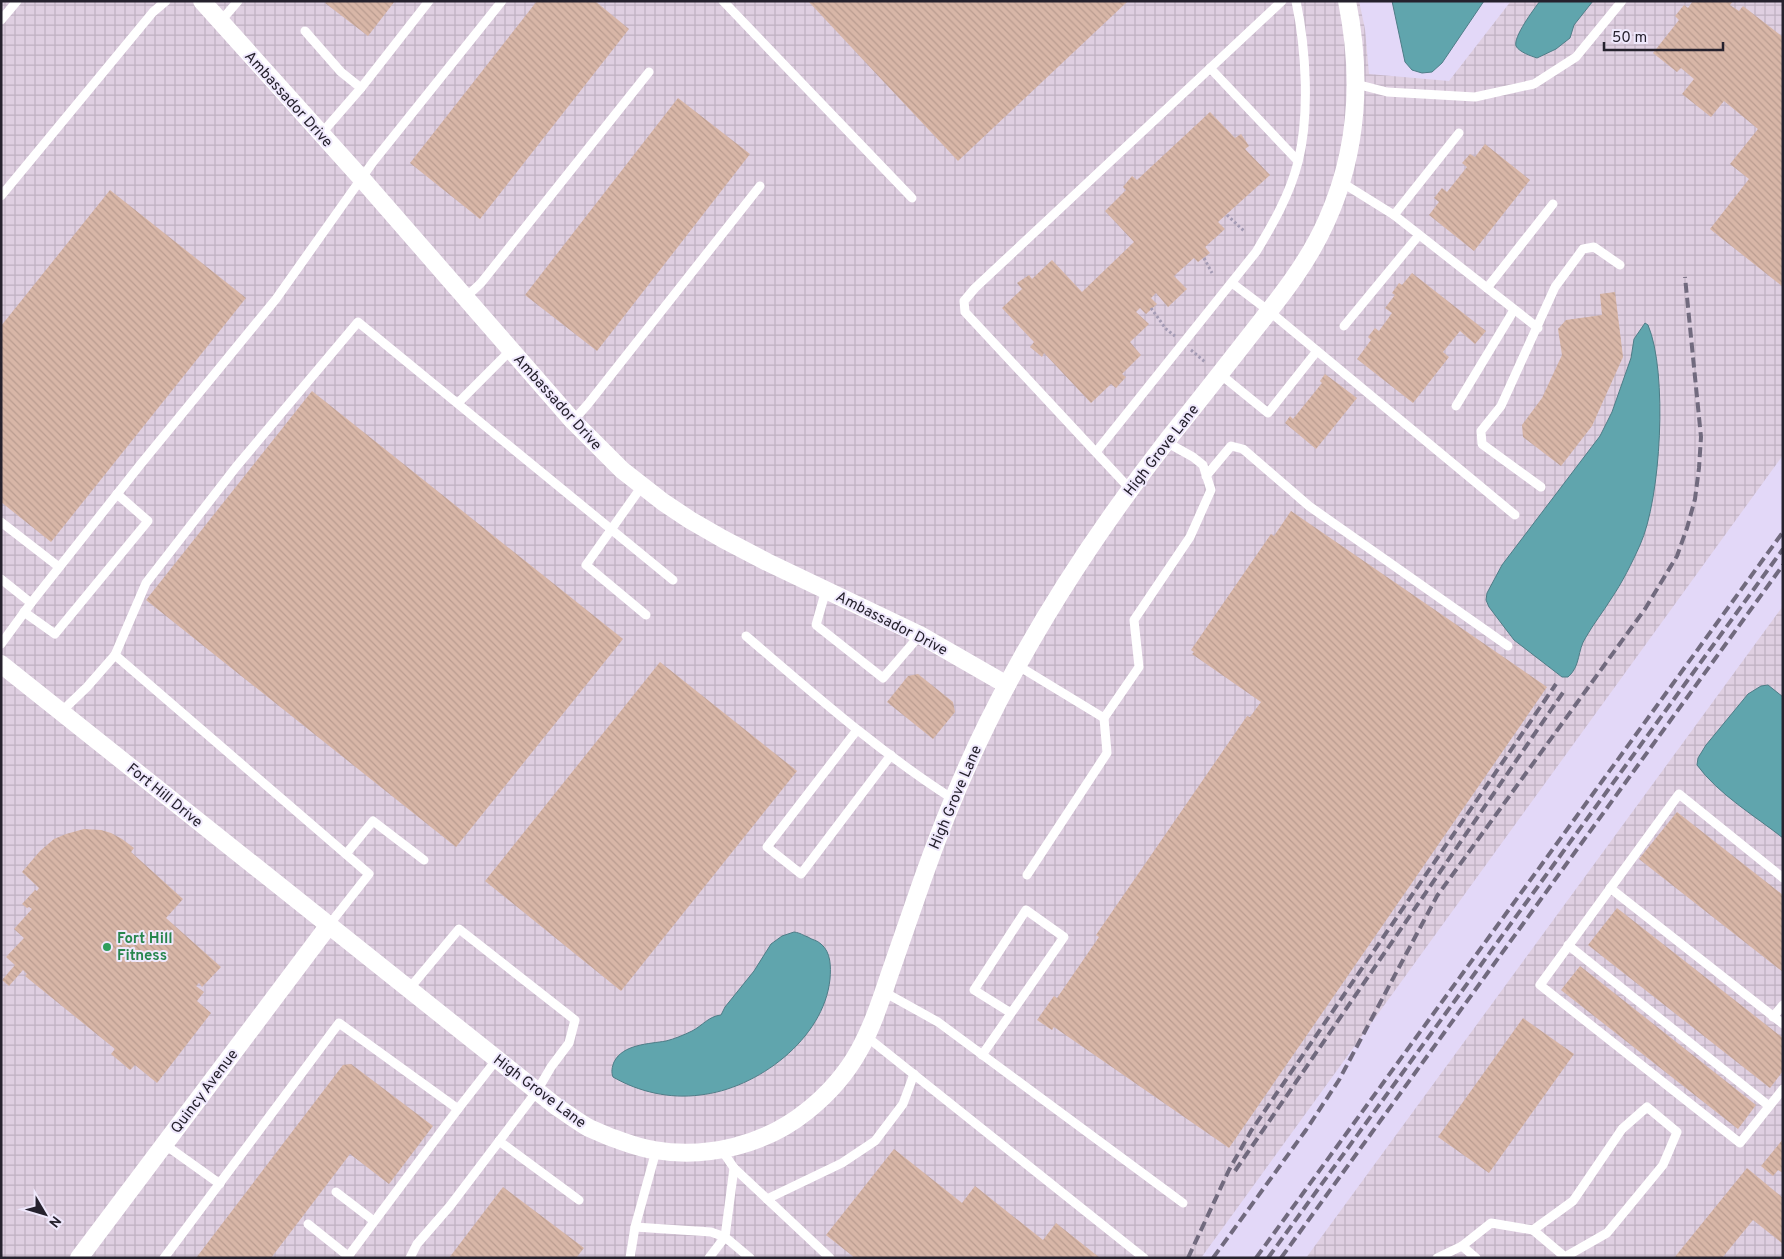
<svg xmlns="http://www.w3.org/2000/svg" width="1784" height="1259" font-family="Overpass,sans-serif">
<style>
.industrial{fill:url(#industrial-grid)}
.water{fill:#60a5ad;stroke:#4e7d87}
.building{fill:url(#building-back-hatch)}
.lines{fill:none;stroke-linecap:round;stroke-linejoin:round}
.path{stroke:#a49bb4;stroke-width:3;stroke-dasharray:2.5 2.5;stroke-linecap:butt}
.lane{stroke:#fff;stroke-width:9}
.street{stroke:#fff;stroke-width:18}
.rail{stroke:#716a7e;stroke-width:4;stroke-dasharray:10 5;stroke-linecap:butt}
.leisure-dot{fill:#2e9e5b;stroke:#efe8fc;stroke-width:2}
.labels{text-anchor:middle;stroke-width:4;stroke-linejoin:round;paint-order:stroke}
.street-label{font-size:15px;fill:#25212d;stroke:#efe8fc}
.leisure-label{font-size:15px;font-weight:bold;fill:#27864d;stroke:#efe8fc;text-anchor:start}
</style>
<defs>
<pattern id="industrial-grid" width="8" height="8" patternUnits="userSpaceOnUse" patternTransform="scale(1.25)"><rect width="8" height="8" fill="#dfcfe1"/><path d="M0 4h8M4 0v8" fill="none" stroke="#bfb1c1"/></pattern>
<pattern id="building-back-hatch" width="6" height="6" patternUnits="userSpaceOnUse" patternTransform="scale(1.25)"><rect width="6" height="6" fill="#d8b6a7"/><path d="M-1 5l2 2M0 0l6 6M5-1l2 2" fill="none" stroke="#b99c90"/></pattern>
</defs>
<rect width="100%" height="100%" fill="#e3d8f8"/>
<!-- industrial -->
<g class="industrial">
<polygon points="1,1 1359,1 1365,29 1369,74 1449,81 1511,1 1783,1 1783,455 1201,1258 1,1258"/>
<polygon points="1783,606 1783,1258 1306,1258"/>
</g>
<!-- water -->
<g class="water">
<polygon points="1392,1 1484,1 1442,63 1432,72 1422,73 1412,70 1405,62"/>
<path d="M1540,1H1593L1574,25L1570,38L1556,49L1537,58C1531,56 1519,52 1516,46C1513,37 1534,9 1540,1Z"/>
<path d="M1645,323L1648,325C1668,372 1661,499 1640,545C1632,563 1622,583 1611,599C1603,612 1594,623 1586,637C1577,650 1581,666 1568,677H1562L1514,640L1489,607L1486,600L1487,593L1502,565L1600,436L1612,412L1631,358L1634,339Z"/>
<path d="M1768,685L1783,697V838C1755,816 1718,794 1697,765L1698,758L1706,745L1748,694L1761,686Z"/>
<path d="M794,932C801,933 802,935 808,937C812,940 817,940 821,944C831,952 831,967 830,979C824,1039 757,1089 700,1095C670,1099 639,1092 613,1077C611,1072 612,1067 614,1062C623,1044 649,1044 666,1041C674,1039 684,1035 692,1031C702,1026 709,1016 721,1015L725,1007L754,971L771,944L782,936Z"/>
</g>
<!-- building -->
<g class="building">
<polygon points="327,1 395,1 368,36 325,3"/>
<polygon points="537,1 595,1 629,29 480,219 410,163"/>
<polygon points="808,1 1128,1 958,161"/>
<polygon points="1693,1 1733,1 1730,5 1739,11 1743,6 1783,37 1783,287 1710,229 1749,179 1730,164 1758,129 1724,101 1711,117 1682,94 1694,79 1681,68 1677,72 1653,53 1679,20 1675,16 1684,5 1688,8"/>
<polygon points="678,98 750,154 597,351 525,295"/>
<polygon points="1210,112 1235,138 1241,134 1249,146 1245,149 1270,175 1218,222 1225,229 1205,247 1210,253 1198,262 1194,258 1174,276 1187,289 1168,307 1156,293 1151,298 1157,304 1146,314 1140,308 1136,312 1149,324 1130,342 1141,355 1122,374 1126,377 1116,388 1111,384 1091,403 1044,353 1042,357 1030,347 1034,342 1002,308 1022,289 1017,283 1029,275 1032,279 1052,260 1082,292 1134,242 1105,211 1126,190 1123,187 1132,176 1137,180"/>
<polygon points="1485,144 1530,180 1474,251 1429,215 1439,202 1434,198 1442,188 1447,192 1467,167 1462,163 1470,154 1475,157"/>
<polygon points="110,190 246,298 51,542 1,502 1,326"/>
<polygon points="1412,273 1486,331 1475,344 1460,331 1443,352 1449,357 1413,403 1357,359 1371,340 1368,337 1375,328 1379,331 1392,313 1385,308 1395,295 1392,293 1399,283 1402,285"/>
<polygon points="1615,292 1623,357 1592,426 1561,466 1523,437 1522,425 1542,398 1562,355 1558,329 1566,320 1602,315 1600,294"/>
<polygon points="1325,374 1357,398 1316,449 1285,423 1290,416 1293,419 1322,383 1320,381"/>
<polygon points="312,391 623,639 456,847 146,600"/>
<polygon points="1291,511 1547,687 1229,1148 1054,1027 1052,1030 1037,1020 1054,996 1057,998 1099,937 1096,935 1247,716 1250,717 1261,702 1192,654 1194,652 1191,650 1271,534 1274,536"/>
<polygon points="660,662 797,771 621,991 485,881"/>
<polygon points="918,674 953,702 955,712 933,739 887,702 908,676"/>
<polygon points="1677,812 1783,895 1783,972 1639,859"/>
<polygon points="84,829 101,830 111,833 122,839 134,848 131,852 183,899 166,918 221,967 202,987 199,983 196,986 204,992 197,1001 211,1013 157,1083 135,1065 130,1070 111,1054 115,1049 25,976 27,974 23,970 9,986 2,980 15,965 6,957 24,938 14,929 32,909 29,907 27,908 22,904 35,890 37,891 39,888 22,872 40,851 54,839 66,834"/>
<polygon points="1617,908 1783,1038 1783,1071 1770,1088 1588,945"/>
<polygon points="1580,966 1756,1105 1738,1129 1561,990"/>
<polygon points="1523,1018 1574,1054 1489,1173 1438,1137"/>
<polygon points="351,1064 433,1126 389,1184 350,1154 271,1258 196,1258 343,1065"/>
<polygon points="1783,1139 1783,1173 1778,1170 1773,1176 1761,1166"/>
<polygon points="894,1149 962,1203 975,1186 1043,1240 1056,1223 1100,1258 855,1258 826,1235"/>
<polygon points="1747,1168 1783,1198 1783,1244 1753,1220 1722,1258 1674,1258"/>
<polygon points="503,1187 584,1248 576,1258 449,1258"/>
</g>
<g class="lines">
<!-- path -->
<g class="path">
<polyline points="1227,215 1244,231"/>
<polyline points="1204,258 1212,273"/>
<polyline points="1151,308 1166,329 1175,336"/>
<polyline points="1191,350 1205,362"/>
</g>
<!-- lane -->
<g class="lane">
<polyline points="723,1 912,198"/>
<polyline points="1,20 17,1"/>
<polyline points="220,22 238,1"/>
<polyline points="305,31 341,72 361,88"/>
<polyline points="1210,68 1298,161"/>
<polyline points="1356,84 1387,92 1475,97 1534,84 1576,57 1622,1"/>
<polyline points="321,134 361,88 429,1"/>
<polyline points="1341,182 1394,215 1538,328"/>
<polyline points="1,196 153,12 166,1"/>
<polyline points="1394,215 1459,133"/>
<polyline points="1232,283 1269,311 1515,515"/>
<polyline points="1487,288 1553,204"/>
<polyline points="465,298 481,283 649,72"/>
<polyline points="1344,326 1419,235"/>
<polyline points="1220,374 1268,413 1317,351"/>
<polyline points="458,403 511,350"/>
<polyline points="1456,406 1514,310"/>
<polyline points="573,421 588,404 760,186"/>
<path d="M1096,452L1256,252C1273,224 1290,194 1298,162C1310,114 1306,49 1296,1"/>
<polyline points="1206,476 1231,446 1243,449 1309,506 1508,646"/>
<polyline points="642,486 586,565 646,615"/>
<polyline points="1541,487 1482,444 1481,431 1501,406 1555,287 1583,249 1594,247 1620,265"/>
<polyline points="1130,489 965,312 964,301 975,288 1282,1"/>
<polyline points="1,522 59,567"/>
<polyline points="1,579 31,603"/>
<polyline points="826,590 816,625 883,678 920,635"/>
<polyline points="24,612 55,634 148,521 117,494"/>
<path d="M746,636C813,693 879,752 953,799"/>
<polyline points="1,644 31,603 140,465 276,299 373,162 502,1"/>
<polyline points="115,655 369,874 329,925"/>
<polyline points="1017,665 1104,718 1139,667 1134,620 1190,537 1211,490 1203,465 1193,457 1166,442"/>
<polyline points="61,712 87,687 115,655 146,583 236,467 358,322 673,580"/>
<polyline points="857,730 767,847 801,874 891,755"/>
<polyline points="346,854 373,821 424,860"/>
<polyline points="1027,875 1107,753 1104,718"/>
<polyline points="1783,878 1679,794 1540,985 1740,1143 1783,1089"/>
<polyline points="1610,888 1783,1024"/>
<polyline points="1568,945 1769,1106"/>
<polyline points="409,989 459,929 575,1020 569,1043 551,1067 537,1091 450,1206 417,1244 410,1258"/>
<polyline points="884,992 938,1022 1183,1203"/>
<polyline points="1773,1017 1783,1005"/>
<polyline points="867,1037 1144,1258"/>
<polyline points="982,1055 1064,937 1026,910 974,990 1011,1013"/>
<polyline points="499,1141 579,1200"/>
<polyline points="164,1144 220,1184"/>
<polyline points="721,1149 734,1168 830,1258"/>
<polyline points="734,1168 725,1237 750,1258"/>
<polyline points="336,1192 374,1221"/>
<polyline points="767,1199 842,1163 875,1141 903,1104 914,1074"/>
<polyline points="308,1224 348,1256"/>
<polyline points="635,1227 711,1232 725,1237 709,1258"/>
<polyline points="1462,1246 1491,1223 1533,1230"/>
<polyline points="1565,1257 1607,1233 1663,1165 1677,1132 1647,1107 1622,1129 1573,1201 1533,1230 1565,1257 1566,1258"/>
<polyline points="164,1258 339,1023 458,1109 497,1059"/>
<polyline points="347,1258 458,1109"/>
<polyline points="630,1258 635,1227 656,1151"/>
<polyline points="1437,1258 1462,1246 1476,1258"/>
</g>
<!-- street -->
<g class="street">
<polyline points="202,1 362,179 573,421 622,470 663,502 690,520 723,539 767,562 920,635 1007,685"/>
<path d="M1,664L557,1107C568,1114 578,1122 589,1128C596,1131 603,1134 610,1137C625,1142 639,1148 654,1150C707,1159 765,1145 807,1111C856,1072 870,1033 889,976C900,944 911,912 922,881C941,827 962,775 987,724C1037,622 1099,528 1169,438C1198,402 1226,366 1255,329C1282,295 1309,261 1327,220C1358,151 1362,75 1347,1"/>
<polyline points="79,1258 329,925"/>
</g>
<!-- rail -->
<g class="rail">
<polyline points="1235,1171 1564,691"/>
<polyline points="1188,1258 1229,1170 1251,1131 1556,684"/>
<polyline points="1213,1258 1306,1130 1339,1080 1437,896 1645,609 1677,556 1687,528 1695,499 1699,468 1701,437 1685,277"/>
<polyline points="1256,1258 1783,532"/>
<polyline points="1268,1258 1783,549"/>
<polyline points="1281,1258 1783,565"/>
</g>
</g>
<!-- markers -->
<circle class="leisure-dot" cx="107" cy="947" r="5"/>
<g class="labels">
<!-- street labels -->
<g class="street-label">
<text transform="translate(289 99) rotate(48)" y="5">Ambassador Drive</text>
<text transform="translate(558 402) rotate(48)" y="5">Ambassador Drive</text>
<text transform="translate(1161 450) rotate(-52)" y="5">High Grove Lane</text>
<text transform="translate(892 623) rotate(27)" y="5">Ambassador Drive</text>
<text transform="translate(165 795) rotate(39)" y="5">Fort Hill Drive</text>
<text transform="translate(955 797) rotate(-67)" y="5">High Grove Lane</text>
<text transform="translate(204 1091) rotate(-53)" y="5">Quincy Avenue</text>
<text transform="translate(540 1091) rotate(37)" y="5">High Grove Lane</text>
</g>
<!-- leisure labels -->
<g class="leisure-label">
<text x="117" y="943">Fort Hill<tspan x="117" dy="17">Fitness</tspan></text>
</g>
</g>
<!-- border -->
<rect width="1784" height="1259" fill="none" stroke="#25212d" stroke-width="5"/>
<!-- north arrow -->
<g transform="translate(45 1214) rotate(128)" stroke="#efe8fc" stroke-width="4" paint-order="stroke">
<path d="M0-4L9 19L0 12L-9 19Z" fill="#25212d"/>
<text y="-8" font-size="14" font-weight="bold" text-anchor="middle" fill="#25212d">N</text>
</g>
<!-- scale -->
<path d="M1604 42v8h119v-8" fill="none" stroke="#25212d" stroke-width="2.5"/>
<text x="1612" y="42" font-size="15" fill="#25212d" stroke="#efe8fc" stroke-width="4" paint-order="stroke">50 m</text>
</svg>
